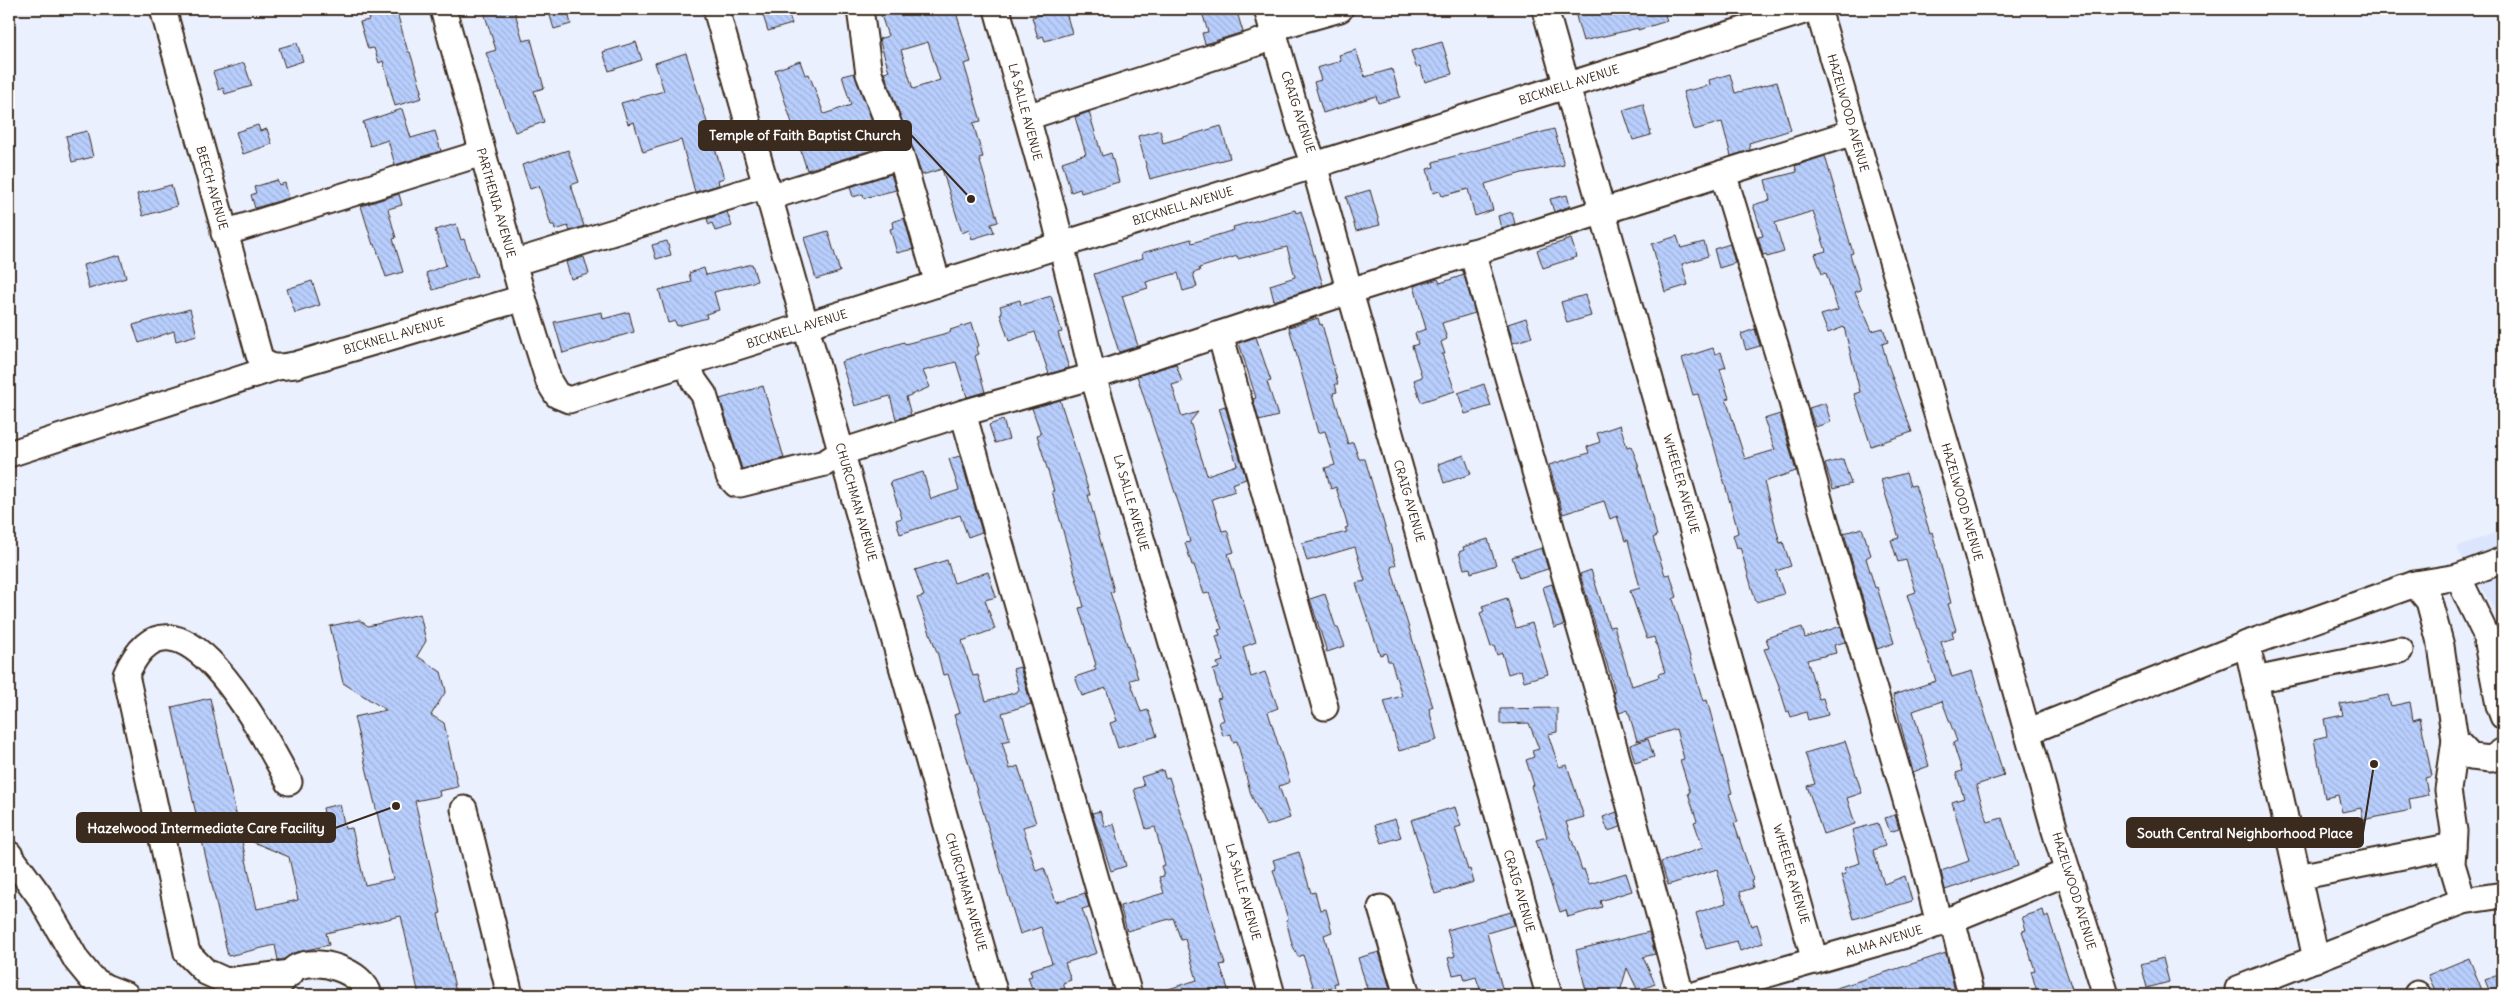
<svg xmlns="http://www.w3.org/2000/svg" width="2512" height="1004" font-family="Delius,sans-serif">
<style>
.built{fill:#dbe6fe}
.building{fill:url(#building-back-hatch);stroke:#3b2a1e;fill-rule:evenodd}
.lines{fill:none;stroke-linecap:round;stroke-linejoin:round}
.minor-casing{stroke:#3b2a1e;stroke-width:29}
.minor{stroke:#fff;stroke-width:25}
.labels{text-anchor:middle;stroke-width:5;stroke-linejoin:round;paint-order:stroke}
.street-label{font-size:12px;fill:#3b2a1e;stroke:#fff}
.leader{fill:none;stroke:#3b2a1e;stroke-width:2}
.callout-dot{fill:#3b2a1e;stroke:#fff;stroke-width:2}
.callout{fill:#3b2a1e;stroke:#3b2a1e;stroke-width:2}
.callout-label{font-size:14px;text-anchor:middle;font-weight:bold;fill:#fff}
</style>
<defs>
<pattern id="building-back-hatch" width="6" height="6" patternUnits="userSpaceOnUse" patternTransform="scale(1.25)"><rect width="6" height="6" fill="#b8cefd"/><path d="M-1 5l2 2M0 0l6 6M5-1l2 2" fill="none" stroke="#9fb1d8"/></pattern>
</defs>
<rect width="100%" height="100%" fill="#eaf0fe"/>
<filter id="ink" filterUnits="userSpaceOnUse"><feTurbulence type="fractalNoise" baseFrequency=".02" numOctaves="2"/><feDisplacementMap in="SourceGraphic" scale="10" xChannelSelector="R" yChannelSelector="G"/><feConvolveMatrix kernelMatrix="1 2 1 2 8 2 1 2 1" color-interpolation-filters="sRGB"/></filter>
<g filter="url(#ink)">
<!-- built -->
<polygon class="built" points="2503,530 2503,638 2499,617 2456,547"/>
<!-- building -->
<g class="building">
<polygon points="365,9 396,9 408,52 410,52 422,91 420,92 422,98 395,106 383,61 379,63 374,48 368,49 360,22 369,20"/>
<polygon points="483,9 514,9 523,41 531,39 544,88 534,91 544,122 515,132 486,53 496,50"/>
<polygon points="548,9 567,9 571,24 554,29"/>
<polygon points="761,9 787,9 792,24 768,31"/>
<path d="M879,9H955L971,62L964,64L981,121L973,123L983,157L979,158L998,222L991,224L994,232L972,239L969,230L962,233L942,169L922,175L884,72L889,71L879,39L888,36ZM928,42L940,80L913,89L901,50Z"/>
<polygon points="1065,9 1072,33 1045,41 1043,36 1038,38 1032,17"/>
<polygon points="1201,9 1236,9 1243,32 1205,44 1202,33 1208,32"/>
<polygon points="1574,9 1663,9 1667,21 1638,30 1638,28 1583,41"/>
<polygon points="636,42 642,60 609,71 603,52"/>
<polygon points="1442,42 1452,74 1425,82 1420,66 1416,67 1411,51"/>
<polygon points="297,43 303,61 285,67 279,48"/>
<polygon points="1356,50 1365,77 1392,69 1400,97 1378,103 1376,96 1323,113 1314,82 1321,80 1317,68 1341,61 1339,55"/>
<polygon points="686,53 724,178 718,180 719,185 695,192 681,140 643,152 634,122 628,124 621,103 664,91 655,63"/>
<polygon points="800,61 805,75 809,74 824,114 851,105 842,76 854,73 882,147 807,170 775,70"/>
<polygon points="244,63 252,86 225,94 223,88 219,90 213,72"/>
<polygon points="1730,74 1735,93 1777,82 1791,130 1749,143 1750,150 1731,156 1722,122 1694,130 1683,92 1710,85 1709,80"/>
<polygon points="1643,104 1651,135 1633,140 1623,110"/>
<polygon points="402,109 411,138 435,131 441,151 395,165 388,140 370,146 363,122"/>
<polygon points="1089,112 1102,156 1111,153 1119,182 1081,193 1080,189 1071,192 1062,162 1086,154 1075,117"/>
<polygon points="258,125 260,131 267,129 272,144 243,154 236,132"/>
<polygon points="1221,126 1230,158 1150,179 1138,136 1160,130 1163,143"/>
<polygon points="1554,129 1564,165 1522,173 1485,184 1493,210 1475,216 1468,189 1442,196 1440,191 1433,193 1427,169 1434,167 1433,162"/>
<polygon points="87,131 93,157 72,162 66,136"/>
<polygon points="568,150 579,182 571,185 584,226 570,231 568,226 555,230 554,225 551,225 539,186 530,189 522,165"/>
<polygon points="1825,156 1853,253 1850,254 1861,290 1855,292 1872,331 1883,328 1888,342 1882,344 1887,362 1912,432 1871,446 1854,394 1860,392 1844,327 1828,333 1821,315 1838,310 1826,273 1822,274 1815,254 1826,251 1813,211 1775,223 1784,252 1767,257 1766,254 1763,255 1758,237 1763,236 1753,205 1770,200 1765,180 1797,172 1795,166"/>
<polygon points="891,174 896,190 864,198 863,194 853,197 850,187"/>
<polygon points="277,180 279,185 285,183 289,198 255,208 251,195 256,193 254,187"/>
<polygon points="171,185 177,206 143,216 137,194"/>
<polygon points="1370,190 1380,225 1356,231 1346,197"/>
<polygon points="399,194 402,205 388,209 396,238 393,239 403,272 386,277 375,244 373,245 361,206"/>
<polygon points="1567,195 1570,206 1554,212 1550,199"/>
<polygon points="1295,210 1296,213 1301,211 1323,285 1274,301 1270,285 1295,277 1287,247 1238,259 1237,256 1199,268 1200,271 1193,273 1197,287 1183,291 1178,273 1146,282 1148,288 1122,296 1138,346 1119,352 1094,274 1143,258 1142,253 1191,239 1192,243 1234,230 1233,227"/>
<polygon points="727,212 732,226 715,231 712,223 709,225 707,219"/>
<polygon points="1512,212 1515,224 1501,228 1498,216"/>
<polygon points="904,218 913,249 897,253 890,229 893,228 892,222"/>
<polygon points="456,224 461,240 464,239 477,276 433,290 426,273 446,265 435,230"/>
<polygon points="828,231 840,272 816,279 804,238"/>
<polygon points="1677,236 1681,248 1704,242 1708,256 1682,264 1688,285 1665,292 1652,244"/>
<polygon points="1571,239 1577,257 1543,268 1537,250"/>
<polygon points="667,241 671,255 656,259 652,245"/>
<polygon points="1730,244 1735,263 1719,268 1714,249"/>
<polygon points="120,255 126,278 89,289 83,265"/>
<polygon points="584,257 589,274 571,279 566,262"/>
<polygon points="752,264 757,281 714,292 719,310 706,314 707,318 677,326 675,321 668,323 659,290 691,282 689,273 704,268 706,275"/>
<polygon points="1464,275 1475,313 1442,323 1447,339 1441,342 1445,354 1442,354 1455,391 1421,402 1414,380 1422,377 1412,346 1418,344 1415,333 1426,329 1414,286 1438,279 1440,283"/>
<polygon points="312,281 320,305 295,313 287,289"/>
<polygon points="1585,295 1591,316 1567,323 1561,302"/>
<polygon points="1051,296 1062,332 1058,333 1069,368 1049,374 1035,332 1009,341 1000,314 1002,313 1000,306 1020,300 1021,305"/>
<polygon points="190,309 197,335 176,341 174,331 139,343 133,325"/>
<polygon points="602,312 603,319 629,312 634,332 563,353 554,322"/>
<polygon points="1318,318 1320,325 1322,324 1338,384 1335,384 1337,392 1333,393 1348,444 1353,442 1359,459 1365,459 1396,565 1391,567 1398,592 1433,707 1429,709 1437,740 1399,751 1384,701 1402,696 1391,661 1388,661 1386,653 1380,655 1360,596 1356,583 1365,581 1355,547 1307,561 1302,543 1347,532 1345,528 1348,527 1336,487 1331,489 1325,468 1335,465 1325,431 1318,433 1289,327"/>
<polygon points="1526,318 1532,337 1513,343 1508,324"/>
<polygon points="972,323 979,346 976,347 979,354 975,356 985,392 967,397 956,362 923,371 930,387 906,397 911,415 896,419 890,396 855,406 841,362 904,342 905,344 951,332 950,330"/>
<polygon points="1755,329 1760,346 1746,350 1741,334"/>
<polygon points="1256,337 1271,381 1267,382 1278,416 1259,421 1253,399 1256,398 1239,343"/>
<polygon points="1713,348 1715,354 1721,352 1726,367 1720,369 1729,398 1726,399 1745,459 1775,450 1764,419 1780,414 1796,471 1764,482 1780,543 1783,542 1791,566 1776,571 1784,594 1756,602 1740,547 1737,548 1733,535 1738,533 1736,524 1714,446 1698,394 1693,395 1682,358"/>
<polygon points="1176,364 1182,382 1172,385 1182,417 1198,412 1190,422 1207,475 1237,465 1219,408 1225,406 1246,479 1232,484 1235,491 1212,499 1222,531 1227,530 1234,552 1228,554 1256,642 1243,647 1251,677 1265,672 1278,708 1268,712 1290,782 1279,786 1290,818 1266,826 1251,795 1237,741 1233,742 1231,734 1223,736 1219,722 1224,720 1217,699 1221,698 1213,670 1219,668 1217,663 1223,661 1216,636 1220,635 1218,630 1222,629 1209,593 1204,594 1194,565 1192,565 1185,543 1190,542 1182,514 1137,376"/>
<polygon points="1484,384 1491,406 1465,414 1458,393"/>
<polygon points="763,386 784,458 742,469 720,399"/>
<polygon points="1060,400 1090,495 1088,495 1114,591 1110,592 1138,678 1130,680 1141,712 1148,710 1157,736 1118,748 1110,723 1117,721 1106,688 1082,696 1075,677 1096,670 1094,666 1096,665 1079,608 1084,607 1052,491 1054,491 1037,435 1041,434 1032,408"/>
<polygon points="1825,403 1831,422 1815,427 1809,408"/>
<polygon points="1003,420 1009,439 995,443 989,425"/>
<polygon points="1620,425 1627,447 1631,446 1637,461 1657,536 1653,538 1665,575 1670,574 1677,597 1673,599 1703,701 1707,700 1732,793 1729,794 1738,822 1734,823 1753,880 1751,881 1753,888 1740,892 1751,926 1757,924 1763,943 1740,951 1737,941 1706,949 1696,913 1726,903 1717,869 1668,885 1661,862 1703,848 1694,822 1697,821 1688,793 1690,792 1680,760 1684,759 1676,729 1637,741 1628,710 1619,713 1613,692 1615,691 1580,574 1591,570 1609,627 1614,626 1632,686 1659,677 1658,674 1665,672 1654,637 1647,639 1630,591 1640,588 1628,540 1625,541 1617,516 1610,519 1604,501 1563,514 1549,465 1589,453 1587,447 1600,442 1597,433"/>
<polygon points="1464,455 1471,474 1444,483 1438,464"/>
<polygon points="960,456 982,532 968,537 960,515 900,534 896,520 902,518 890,482 923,472 931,499 959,490 949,459"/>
<polygon points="1843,459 1851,484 1833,489 1825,464"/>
<polygon points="1906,473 1910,486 1915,485 1930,533 1932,532 1951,603 1948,604 1956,630 1952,632 1954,638 1941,642 1952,677 1972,671 2004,776 1976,785 1988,822 2002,818 2018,866 1945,890 1941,871 1969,861 1952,802 1964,798 1956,773 1962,771 1953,743 1957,741 1942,701 1913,711 1929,766 1913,772 1893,695 1936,681 1907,595 1916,592 1906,560 1898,562 1891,540 1899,538 1881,480"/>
<polygon points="1862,528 1871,555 1866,558 1875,588 1877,587 1894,643 1877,649 1844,533"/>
<polygon points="1488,539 1496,565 1471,573 1470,568 1464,569 1459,552 1464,550 1463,547"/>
<polygon points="1542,548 1548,569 1519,578 1512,557"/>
<polygon points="947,560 954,583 988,572 996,597 985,600 995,629 962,641 973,676 978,675 986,701 1017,692 1019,689 1013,669 1020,667 1031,704 1002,713 1010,740 1002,742 1010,769 1018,766 1036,823 1023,827 1036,871 1044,868 1056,902 1085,893 1089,907 1082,909 1097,953 1065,963 1071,980 1063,983 1067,995 1034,995 1028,977 1032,976 1030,970 1052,963 1041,927 1020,934 954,715 960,713 948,674 943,675 938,655 917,598 924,596 915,570"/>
<polygon points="1552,584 1564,625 1554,628 1543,587"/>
<polygon points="1325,594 1336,628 1338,628 1345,646 1327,652 1310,599"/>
<polygon points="1507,598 1516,628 1532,623 1548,674 1524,681 1521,670 1508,674 1502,653 1497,655 1494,646 1491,647 1480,613 1484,611 1482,606"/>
<path d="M420,614L426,641L417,656L441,672L446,691L431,715L444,723L458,787L439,791L440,796L415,801L441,913L438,914L456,992L443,995H419L401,916L326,933L329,945L293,953L283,960H278L275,945L228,956L172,707L210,698L237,818L253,814L258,839L326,823L323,808L340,804L345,829L352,828L365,885L393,879L354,717L386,710L343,683L330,626L359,620L368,626ZM241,837L289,857L298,900L257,909Z"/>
<polygon points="1841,626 1845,642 1834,645 1836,653 1807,660 1819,699 1823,698 1828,715 1808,720 1806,712 1791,717 1789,711 1787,712 1778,683 1764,649 1769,648 1766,638 1802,627 1805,638"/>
<polygon points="2388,695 2391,706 2410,702 2413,720 2420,718 2432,776 2425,778 2428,795 2409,799 2411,810 2363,820 2361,808 2342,812 2338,795 2325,798 2314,739 2327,736 2324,719 2343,715 2340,704"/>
<polygon points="1557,708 1557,732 1548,734 1559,767 1567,765 1584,817 1566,822 1582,870 1584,869 1589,884 1626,873 1632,891 1600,901 1602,907 1568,917 1566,910 1560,912 1536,840 1547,837 1531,786 1534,785 1526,760 1534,757 1532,751 1539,749 1529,723 1500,724 1500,709"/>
<polygon points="1648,739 1654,757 1635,763 1630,745"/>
<polygon points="1845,741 1862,793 1847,798 1855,824 1823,834 1807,786 1815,784 1805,753"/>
<polygon points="1163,770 1165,778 1169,777 1190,843 1225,964 1220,965 1230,995 1159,995 1159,992 1197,980 1185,939 1181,940 1173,918 1127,931 1120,906 1164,893 1159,877 1164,876 1161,866 1165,865 1155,827 1146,829 1134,789 1144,786 1141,777"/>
<polygon points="1455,807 1461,826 1455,828 1468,870 1470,869 1474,882 1435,894 1411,820"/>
<polygon points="1100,811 1105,827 1114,824 1126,866 1111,871 1092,813"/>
<polygon points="1617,812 1621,827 1608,831 1603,817"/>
<polygon points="1895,815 1899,829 1890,832 1885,818"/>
<polygon points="1395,819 1401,837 1382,843 1375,825"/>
<polygon points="1878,823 1885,846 1873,850 1884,884 1905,876 1912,901 1854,919 1841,875 1846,874 1844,868 1860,863 1852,830"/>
<polygon points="1299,852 1311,893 1315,892 1320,910 1326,909 1332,932 1324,935 1337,983 1334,983 1335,989 1316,995 1303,955 1298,957 1292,944 1286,920 1288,919 1273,870 1276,869 1273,860"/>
<polygon points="2043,910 2045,918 2048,916 2074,995 2038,995 2031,971 2035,970 2022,931 2026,930 2022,917"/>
<polygon points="1511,912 1514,925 1487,933 1504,995 1482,995 1476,977 1465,980 1463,973 1453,975 1448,958 1455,956 1447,930"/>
<polygon points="1649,932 1655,954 1643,957 1655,984 1638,991 1627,968 1619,995 1587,995 1576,950"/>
<polygon points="1379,952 1392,995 1369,995 1358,958"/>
<polygon points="1946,953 1955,991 1938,995 1825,995 1824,992"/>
<polygon points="2163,958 2169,982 2147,988 2141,964"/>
<polygon points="2469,958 2482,990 2468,995 2437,995 2428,975"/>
<polygon points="2503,973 2503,995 2491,995 2485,980"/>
</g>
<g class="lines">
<defs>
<g id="minor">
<path d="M163,9L259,355C267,371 279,367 295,365L523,298"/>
<polyline points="443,9 523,298 549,382 557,395 569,400 1810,9"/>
<polyline points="716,9 995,995"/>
<polyline points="860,9 869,74 901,156 938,284"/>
<polyline points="997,9 1054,215 1093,376 1193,714 1272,995"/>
<polyline points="1267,9 1300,126 1314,165 1549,995"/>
<polyline points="1545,9 1815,961"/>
<polyline points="1818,9 1964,506 2055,831 2106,995"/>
<polyline points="1272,28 1340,9"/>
<polyline points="1027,117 1275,37"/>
<polyline points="1723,173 1787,384 1829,535 1922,855 1939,924"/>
<polyline points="770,197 901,156"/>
<polyline points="224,233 482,153"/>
<polyline points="1472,252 1611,736 1681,995"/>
<polyline points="513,263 767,185"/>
<polyline points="1220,334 1325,707"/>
<polyline points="687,363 694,381 704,395 729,476 736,484 740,484 825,463 842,452 963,413 1093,376 1350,291 1854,132"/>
<polyline points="963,413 1129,995"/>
<polyline points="9,454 274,368"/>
<polyline points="2458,577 2485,633 2499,705 2503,716"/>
<polyline points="2415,584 2429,601 2441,646 2455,740 2471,757 2491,759 2503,751"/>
<polyline points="2247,644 2316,959"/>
<polyline points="2255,680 2400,650"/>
<polyline points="2027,732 2247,644 2415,584 2458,577 2503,560"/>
<polyline points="2455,740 2448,790 2454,831 2452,864 2463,901"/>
<path d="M289,782C266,738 175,562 126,675L187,953L206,972L226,981L291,973"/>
<polyline points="464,809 510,995"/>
<polyline points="9,854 41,898 77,961 91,978 105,987 126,995"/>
<polyline points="2298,877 2453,846"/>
<polyline points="1381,908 1407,995"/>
<polyline points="1952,919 1971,995"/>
<polyline points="2238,989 2463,901 2503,895"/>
<polyline points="2417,994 2418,995"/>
<path d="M271,995C276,989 290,970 297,967C318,957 363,971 369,995"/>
<polyline points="1694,995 1909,934 1963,915 2068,872"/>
</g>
</defs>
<!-- minor casing -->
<use href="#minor" class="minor-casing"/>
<!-- minor -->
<use href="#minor" class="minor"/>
</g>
</g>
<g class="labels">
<!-- street labels -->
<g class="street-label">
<text transform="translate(1569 85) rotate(-18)" y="4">BICKNELL AVENUE</text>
<text transform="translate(1025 112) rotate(75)" y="4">LA SALLE AVENUE</text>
<text transform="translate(1298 112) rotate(72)" y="4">CRAIG AVENUE</text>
<text transform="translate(1848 113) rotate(74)" y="4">HAZELWOOD AVENUE</text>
<text transform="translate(212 188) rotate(74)" y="4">BEECH AVENUE</text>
<text transform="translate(496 203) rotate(74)" y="4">PARTHENIA AVENUE</text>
<text transform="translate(1183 206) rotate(-17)" y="4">BICKNELL AVENUE</text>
<text transform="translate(797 329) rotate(-17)" y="4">BICKNELL AVENUE</text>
<text transform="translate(394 336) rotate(-16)" y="4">BICKNELL AVENUE</text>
<text transform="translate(1681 484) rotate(74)" y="4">WHEELER AVENUE</text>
<text transform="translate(1409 501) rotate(74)" y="4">CRAIG AVENUE</text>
<text transform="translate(856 502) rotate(74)" y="4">CHURCHMAN AVENUE</text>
<text transform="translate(1962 502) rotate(74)" y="4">HAZELWOOD AVENUE</text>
<text transform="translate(1131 503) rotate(74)" y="4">LA SALLE AVENUE</text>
<text transform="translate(1791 874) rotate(74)" y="4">WHEELER AVENUE</text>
<text transform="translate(1519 891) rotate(74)" y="4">CRAIG AVENUE</text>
<text transform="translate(2074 891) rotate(73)" y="4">HAZELWOOD AVENUE</text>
<text transform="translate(966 892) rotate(74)" y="4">CHURCHMAN AVENUE</text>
<text transform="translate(1243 892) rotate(74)" y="4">LA SALLE AVENUE</text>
<text transform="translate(1884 941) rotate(-17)" y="4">ALMA AVENUE</text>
</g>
</g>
<!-- callouts -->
<path class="leader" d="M971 199L911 135M396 806L335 828M2374 764L2363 833"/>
<g class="callout-dot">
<circle cx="971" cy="199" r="5"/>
<circle cx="396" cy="806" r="5"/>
<circle cx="2374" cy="764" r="5"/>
</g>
<g class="callout">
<rect x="699" y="121" width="212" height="29" rx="5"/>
<rect x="77" y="813" width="258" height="29" rx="5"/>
<rect x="2127" y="818" width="236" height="29" rx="5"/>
</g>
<g class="callout-label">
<text x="805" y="140">Temple of Faith Baptist Church</text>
<text x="206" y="833">Hazelwood Intermediate Care Facility</text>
<text x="2245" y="838">South Central Neighborhood Place</text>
</g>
<!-- margin -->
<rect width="2512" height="1004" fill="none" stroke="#fff" stroke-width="30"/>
<rect x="15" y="15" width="2482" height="974" fill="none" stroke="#3b2a1e" stroke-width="2" filter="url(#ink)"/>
</svg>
